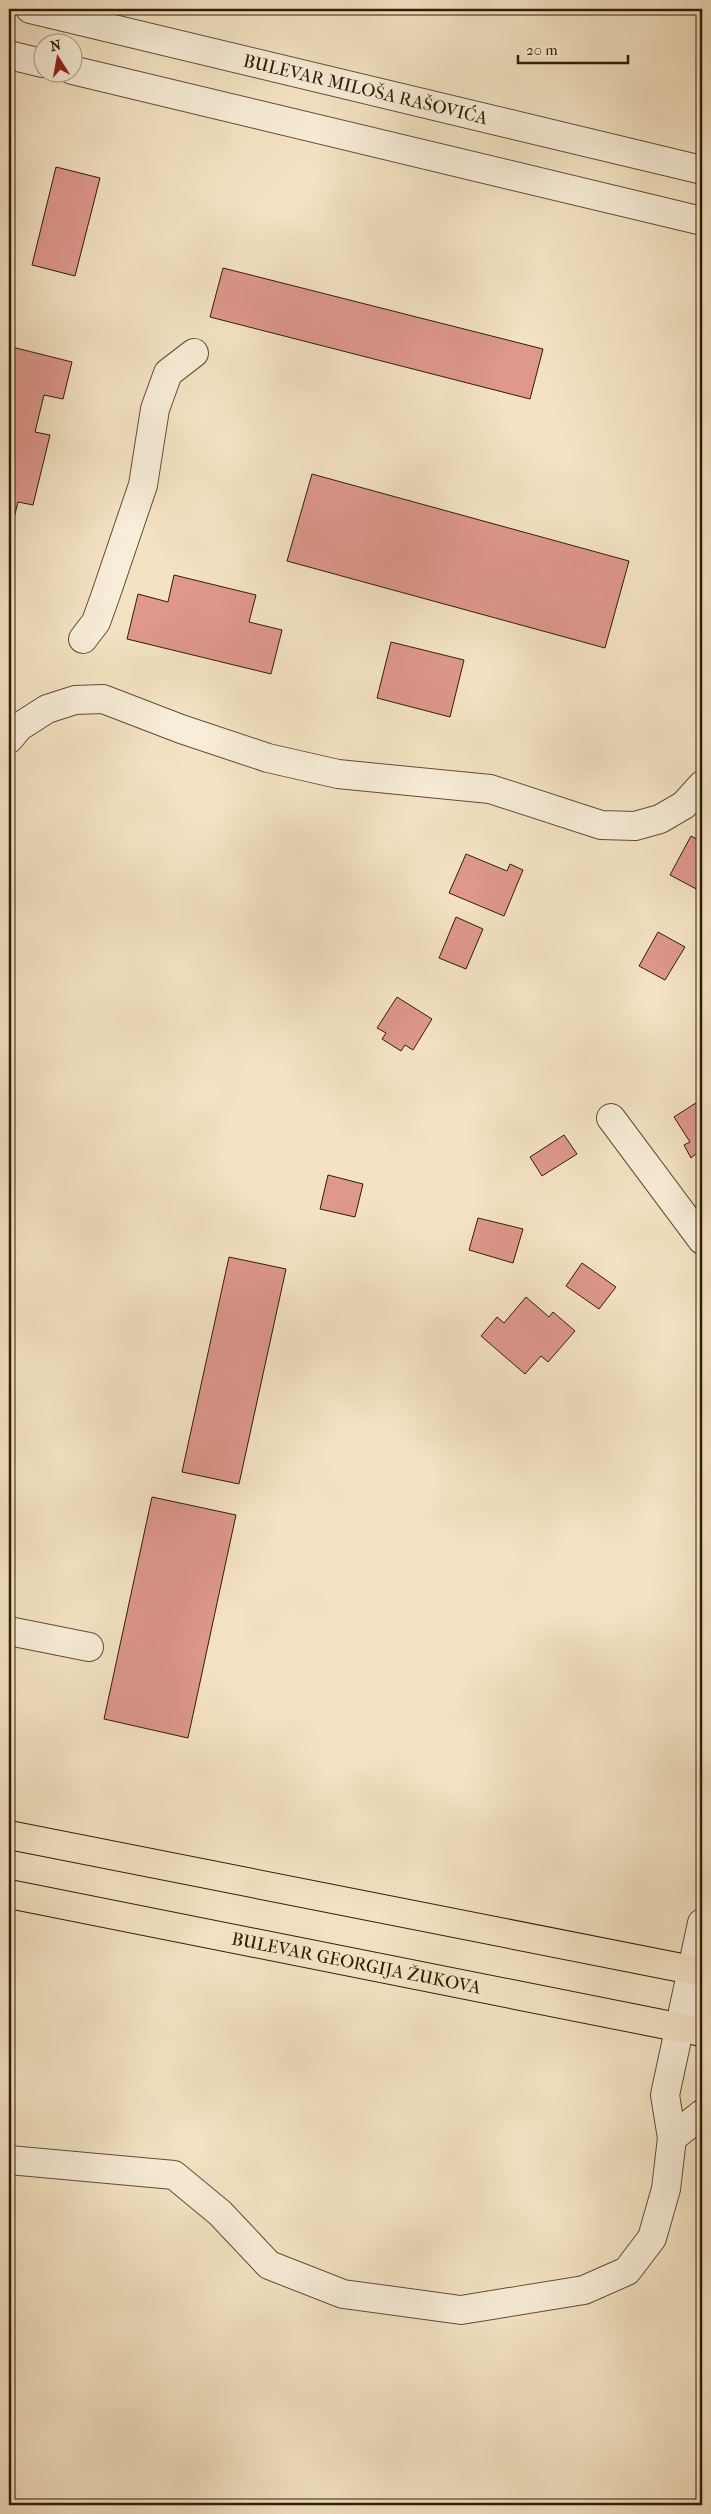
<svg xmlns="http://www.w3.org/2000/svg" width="711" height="2514" font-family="'IM FELL French Canon',serif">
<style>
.building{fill:#de988d;stroke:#2f1d06}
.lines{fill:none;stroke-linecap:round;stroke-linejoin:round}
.minor-casing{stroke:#604e35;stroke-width:30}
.major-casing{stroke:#2f1d06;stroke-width:30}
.minor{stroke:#f8edd8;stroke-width:28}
.major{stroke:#f4e3c3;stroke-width:28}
.labels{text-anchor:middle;stroke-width:4.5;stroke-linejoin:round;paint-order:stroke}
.street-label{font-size:18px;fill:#2f1d06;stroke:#f8edd8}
</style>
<rect width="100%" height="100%" fill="#f4e3c3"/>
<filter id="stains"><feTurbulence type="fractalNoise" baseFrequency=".004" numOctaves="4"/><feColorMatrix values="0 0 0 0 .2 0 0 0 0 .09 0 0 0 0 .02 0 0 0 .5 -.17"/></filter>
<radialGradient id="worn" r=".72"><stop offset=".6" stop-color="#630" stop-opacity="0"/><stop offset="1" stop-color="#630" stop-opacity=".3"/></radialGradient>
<!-- building -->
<g class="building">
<polygon points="56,167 100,178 75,276 32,265"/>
<polygon points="223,268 543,349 530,399 210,317"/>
<polygon points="12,347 72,362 63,399 44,395 35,432 50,435 33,505 18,502 9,538 9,358"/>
<polygon points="312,474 629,561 605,648 287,561"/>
<polygon points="174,575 256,595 249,622 282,630 271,674 127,639 138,594 168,602"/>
<polygon points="391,642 464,660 450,717 377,698"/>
<polygon points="691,836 702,842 702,892 670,875"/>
<polygon points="466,854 507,871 510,864 523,870 504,916 449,893"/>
<polygon points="456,917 483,929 466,969 439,958"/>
<polygon points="658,932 685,947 665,980 639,966"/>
<polygon points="397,997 432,1019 413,1050 405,1045 401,1051 382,1039 386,1033 377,1028"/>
<polygon points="702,1099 702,1160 697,1153 691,1158 684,1145 690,1142 674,1117"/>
<polygon points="564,1135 577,1154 542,1176 530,1157"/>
<polygon points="328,1175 363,1184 355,1217 320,1209"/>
<polygon points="478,1218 523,1229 513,1263 469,1250"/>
<polygon points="229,1257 286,1269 239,1484 182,1472"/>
<polygon points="582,1263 616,1287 599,1309 566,1286"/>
<polygon points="526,1297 549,1317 553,1312 575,1331 548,1362 541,1356 525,1374 481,1336 497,1317 504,1323"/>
<polygon points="152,1497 236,1515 188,1738 104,1719"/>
</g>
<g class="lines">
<defs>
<g id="minor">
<path id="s1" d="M30,9L702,170"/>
<polyline points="9,55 42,63"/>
<polyline points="72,70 702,221"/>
<polyline points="83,639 96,622 106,594 143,485 155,409 168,373 194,353"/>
<polyline points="9,739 19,727 47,709 75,700 103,699 181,729 268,758 338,774 490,789 601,825 635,826 660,819 684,805 702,785"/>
<polyline points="611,1118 702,1240"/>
<polyline points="9,1631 89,1647"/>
<polyline points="672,2138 702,2114"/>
<polyline points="9,2160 174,2175 220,2213 269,2265 343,2294 461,2310 584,2290 627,2271 652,2238 666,2189 672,2138 665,2095 702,1923"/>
</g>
<g id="major">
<polyline points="9,1835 702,1972"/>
<path id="s2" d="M9,1894L702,2032"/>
</g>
</defs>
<!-- minor casing -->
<use href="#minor" class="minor-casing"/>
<!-- major casing -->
<use href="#major" class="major-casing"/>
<!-- minor -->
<use href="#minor" class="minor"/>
<!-- major -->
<use href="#major" class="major"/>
</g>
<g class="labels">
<!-- street labels -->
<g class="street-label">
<text dy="6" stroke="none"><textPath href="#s1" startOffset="345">BULEVAR MILOŠA RAŠOVIĆA</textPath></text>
<text dy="6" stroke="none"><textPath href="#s2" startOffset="354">BULEVAR GEORGIJA ŽUKOVA</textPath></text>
</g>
</g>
<!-- margin -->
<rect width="711" height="2514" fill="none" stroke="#f4e3c3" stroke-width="30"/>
<rect x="10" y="10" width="691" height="2494" fill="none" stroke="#2f1d06" stroke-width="2.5"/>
<rect x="15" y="15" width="681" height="2484" fill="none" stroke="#2f1d06"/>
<!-- north arrow -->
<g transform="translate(58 58) rotate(349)"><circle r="24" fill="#f8edd8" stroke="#a89a84"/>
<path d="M0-4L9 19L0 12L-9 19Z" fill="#8f2418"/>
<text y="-8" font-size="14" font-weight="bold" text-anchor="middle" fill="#2f1d06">N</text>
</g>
<!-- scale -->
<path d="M518 55v8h110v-8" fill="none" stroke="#2f1d06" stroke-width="2.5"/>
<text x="526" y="55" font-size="15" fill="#2f1d06" stroke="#f8edd8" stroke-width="4" paint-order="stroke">20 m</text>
<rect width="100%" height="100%" filter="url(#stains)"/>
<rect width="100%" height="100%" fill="url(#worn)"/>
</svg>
